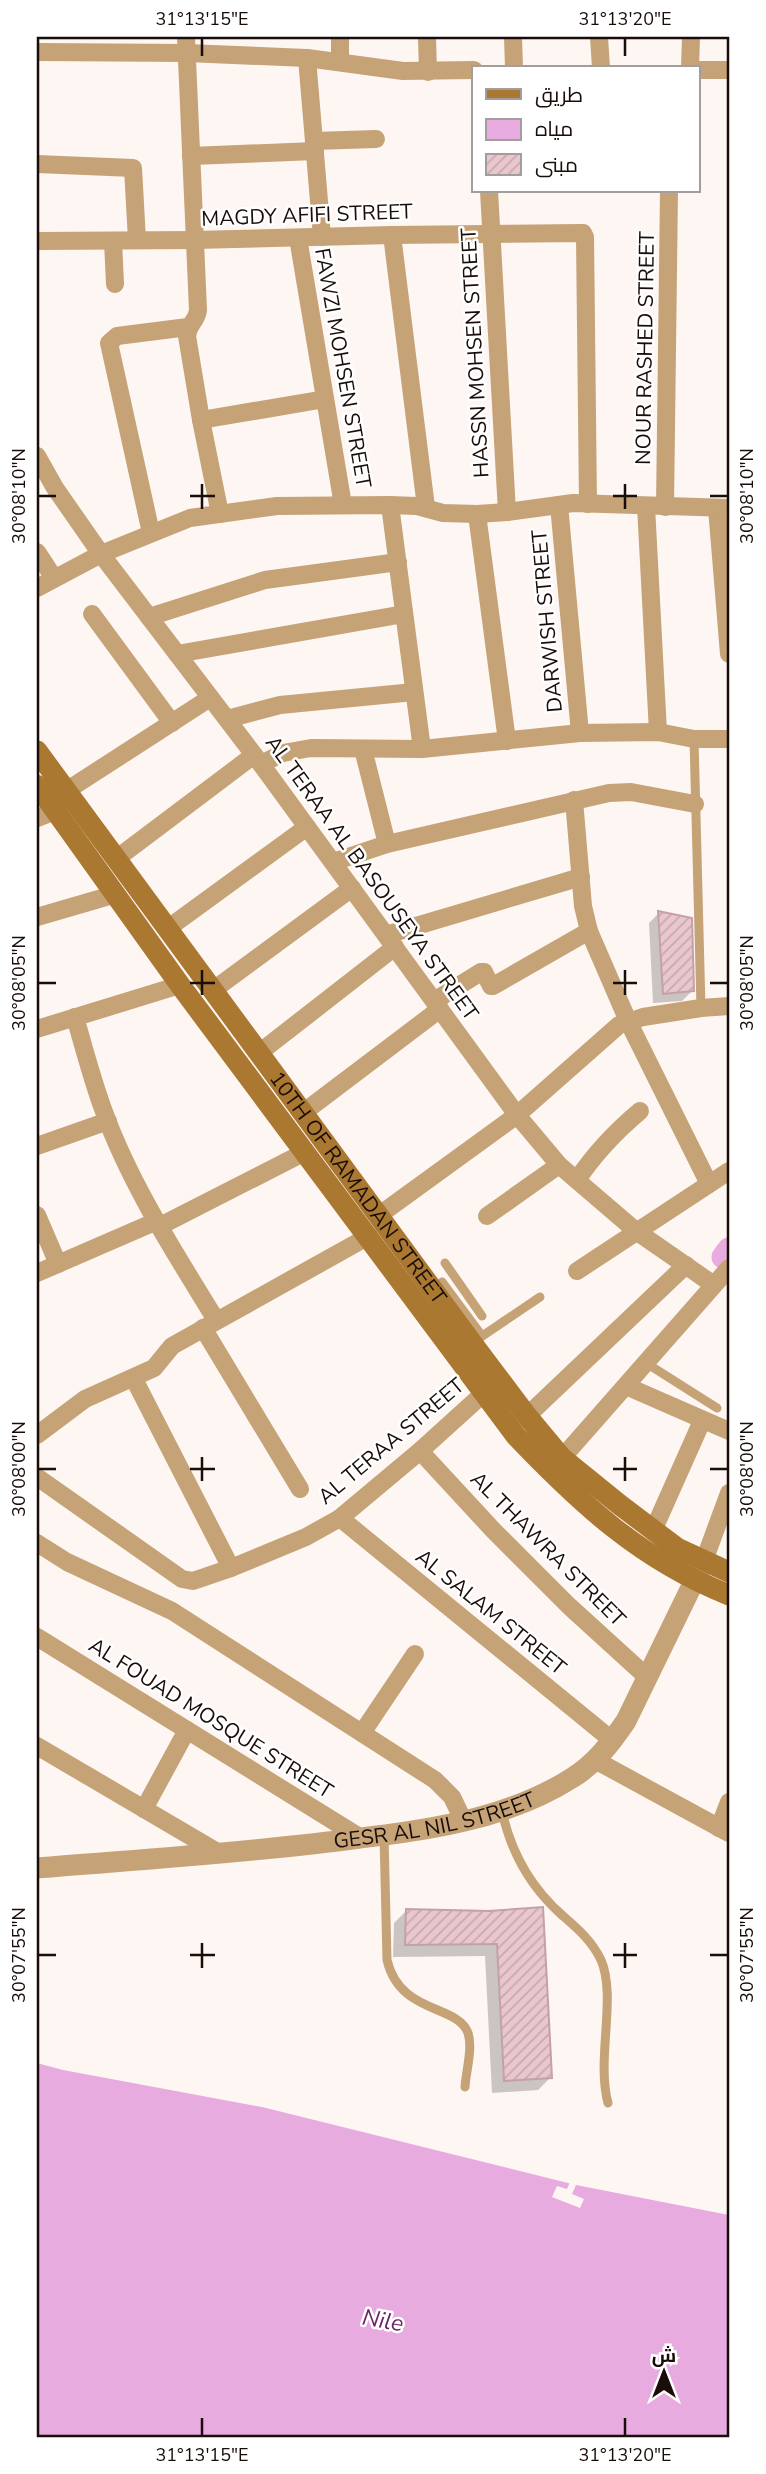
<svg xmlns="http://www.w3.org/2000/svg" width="766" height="2474" font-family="'Nunito Sans',Cairo,sans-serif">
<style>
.water{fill:#e7abe0}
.pier{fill:#fdf6f3}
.shadow{fill:#0003}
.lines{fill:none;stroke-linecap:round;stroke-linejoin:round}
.canal{stroke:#e7abe0;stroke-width:23}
.building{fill:url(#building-hatch);stroke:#c4a1a8;stroke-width:2}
.service{stroke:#c5a377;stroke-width:9}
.minor{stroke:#c5a377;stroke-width:18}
.tertiary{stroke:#c5a377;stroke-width:21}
.secondary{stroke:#aa7830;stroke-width:21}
.ticks{fill:none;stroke:#180d09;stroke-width:2.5}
.labels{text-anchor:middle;stroke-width:5;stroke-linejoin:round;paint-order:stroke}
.street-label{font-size:21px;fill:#180d09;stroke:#fff}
.water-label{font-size:23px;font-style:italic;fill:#692464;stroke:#fff}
.neatline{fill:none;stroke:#180d09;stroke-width:2.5}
.ticks-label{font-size:18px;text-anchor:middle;fill:#180d09}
</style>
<defs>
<pattern id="building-hatch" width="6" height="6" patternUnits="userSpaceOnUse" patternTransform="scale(1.75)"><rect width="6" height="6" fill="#eac6cd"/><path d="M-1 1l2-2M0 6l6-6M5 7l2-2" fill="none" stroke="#c8a9af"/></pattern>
</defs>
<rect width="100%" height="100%" fill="#fdf6f3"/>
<!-- water -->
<polygon class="water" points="37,2063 63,2070 262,2107 576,2185 729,2215 729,2437 37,2437"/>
<!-- pier -->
<polygon class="pier" points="570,2182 576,2185 572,2194 584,2199 580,2208 552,2197 557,2186 567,2189"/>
<!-- shadow -->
<g class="shadow">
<polygon points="659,913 692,991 682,1001 653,1003 649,923"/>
<polygon points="406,1911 489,1913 550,2078 538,2090 492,2093 485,1956 393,1957 394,1923"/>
</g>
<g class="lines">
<!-- canal -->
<polyline class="canal" points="723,1257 729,1249"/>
</g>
<!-- building -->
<g class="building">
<polygon points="658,911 692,918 694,991 663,994"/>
<polygon points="543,1907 552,2078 504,2081 497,1944 405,1945 406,1909 489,1911"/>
</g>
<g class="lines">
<!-- service -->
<g class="service">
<polyline points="694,739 701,1008"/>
<polyline points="445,1263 482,1316"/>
<polyline points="442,1282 482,1336"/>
<polyline points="472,1343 540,1297"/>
<polyline points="646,1363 717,1408"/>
<path d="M502,1811C511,1853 530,1887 563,1916C578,1929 592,1941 601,1960C617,1997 596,2059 608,2103"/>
<path d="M384,1836L387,1960C400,2015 458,2004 468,2033C473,2048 466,2071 465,2087"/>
</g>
<!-- minor -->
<g class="minor">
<path d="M186,37L198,310C197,322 188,323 187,336L201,420L220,514"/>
<polyline points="340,37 340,62"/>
<polyline points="427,37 428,72"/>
<polyline points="513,37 514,68"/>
<polyline points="599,37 601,68"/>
<polyline points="37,52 187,53 307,58 403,71 474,70"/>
<polyline points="307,58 322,237"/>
<polyline points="690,68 691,37"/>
<polyline points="698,70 729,70"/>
<polyline points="314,141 376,139"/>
<polyline points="191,156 315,151"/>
<polyline points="37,164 133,168 137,240"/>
<polyline points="489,191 507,512"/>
<polyline points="392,235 426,507"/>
<polyline points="298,238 343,505"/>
<polyline points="37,241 194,240 392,235 583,233 585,237 588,504"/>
<polyline points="113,241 115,284"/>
<polyline points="201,420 325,399"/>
<polyline points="37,456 55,488 101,554 261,764 517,1115 559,1165 636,1231 714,1285"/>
<polyline points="390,505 422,749"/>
<polyline points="559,505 580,733"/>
<polyline points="646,506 658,732"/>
<polyline points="665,507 669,191"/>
<polyline points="717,508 729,654"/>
<polyline points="477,514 507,741"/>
<polyline points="151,533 109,343 117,336 188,327"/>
<polyline points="37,552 54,578"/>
<polyline points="37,588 101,554 190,518 277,506 390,505 417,506 443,513 477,514 507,512 573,503 729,508"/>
<polyline points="92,614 172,723"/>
<polyline points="149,617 265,580 398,562"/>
<polyline points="177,654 404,614"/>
<polyline points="227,719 280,705 414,692"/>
<polyline points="363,749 387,844"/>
<polyline points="261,764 283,753 311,748 422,749 580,733 658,732 694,739 729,739"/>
<polyline points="66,791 210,698"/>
<polyline points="574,800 583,906 589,931 628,1021 709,1184"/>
<polyline points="37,818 55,811"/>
<polyline points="116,859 254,755"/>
<polyline points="333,862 387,844 609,793 631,792 695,804"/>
<polyline points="37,917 116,894"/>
<polyline points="167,929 307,827"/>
<polyline points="386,935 581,877"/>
<polyline points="212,991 352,888"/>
<polyline points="434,1001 481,972 484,972 491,986 493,986 589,931"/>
<path d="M75,1017C84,1048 92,1079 103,1109C130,1184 175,1253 216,1320"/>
<polyline points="37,1029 180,985"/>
<polyline points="259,1053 395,947"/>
<polyline points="304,1112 440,1009"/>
<polyline points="37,1146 108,1121"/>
<path d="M577,1180C595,1153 615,1132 640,1111"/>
<polyline points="37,1215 58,1264"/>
<polyline points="378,1216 517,1115 619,1025 643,1017 701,1008 729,1006"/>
<polyline points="487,1216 559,1165"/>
<polyline points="160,1226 305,1152"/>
<polyline points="577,1271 729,1171"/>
<polyline points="37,1273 157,1221"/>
<polyline points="203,1328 300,1489"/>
<polyline points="134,1379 231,1568"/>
<polyline points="626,1386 729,1431"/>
<polyline points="527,1416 686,1265"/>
<polyline points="37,1435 85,1399 154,1368 172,1346 369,1236"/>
<polyline points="420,1451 494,1531 569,1606 647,1677"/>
<polyline points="562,1458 729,1268"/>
<polyline points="37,1477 182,1579 193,1581 231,1568 306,1537 340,1518 420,1451 484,1393"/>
<polyline points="340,1518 613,1741"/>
<polyline points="653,1531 702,1421"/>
<polyline points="37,1543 67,1562 172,1611 435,1780 452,1797 464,1822"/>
<polyline points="704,1561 729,1493"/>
<polyline points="37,1637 361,1838"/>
<polyline points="362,1733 415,1654"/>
<polyline points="37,1746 219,1853"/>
<polyline points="595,1760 729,1833"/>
<polyline points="144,1809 187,1730"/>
<polyline points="719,1828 729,1802"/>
</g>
<!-- tertiary -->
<path class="tertiary" id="s1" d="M37,1868C134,1860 231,1854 328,1842C410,1832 500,1824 572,1778C595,1764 611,1743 626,1721L702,1565"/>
<!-- secondary -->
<g class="secondary">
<path id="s2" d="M37,751L472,1343L527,1416L562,1458L620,1505L677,1548L729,1572"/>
<path d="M37,785L180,985L516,1436C581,1504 641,1560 729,1595"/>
</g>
</g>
<!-- ticks -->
<path class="ticks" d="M202,38V56M625,38V56M202,484V509M625,484V509M38,496H56M190,496H215M613,496H637M710,496H728M202,970V995M625,970V995M38,983H56M190,983H215M613,983H637M710,983H728M202,1457V1481M625,1457V1481M38,1469H56M190,1469H215M613,1469H637M710,1469H728M202,1943V1968M625,1943V1968M38,1955H56M190,1955H215M613,1955H637M710,1955H728M202,2418V2436M625,2418V2436"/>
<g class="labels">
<!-- street labels -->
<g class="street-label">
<text transform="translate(307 215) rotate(-2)" y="7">MAGDY AFIFI STREET</text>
<text transform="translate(645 348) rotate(-89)" y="7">NOUR RASHED STREET</text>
<text transform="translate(475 353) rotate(-93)" y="7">HASSN MOHSEN STREET</text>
<text transform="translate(343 368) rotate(80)" y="7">FAWZI MOHSEN STREET</text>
<text transform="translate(547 621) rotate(-95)" y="7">DARWISH STREET</text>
<text transform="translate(372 878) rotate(54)" y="7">AL TERAA AL BASOUSEYA STREET</text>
<text dy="7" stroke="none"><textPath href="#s2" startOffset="542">10TH OF RAMADAN STREET</textPath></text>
<text transform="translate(391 1441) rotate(-40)" y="7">AL TERAA STREET</text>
<text transform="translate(548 1549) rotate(45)" y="7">AL THAWRA STREET</text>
<text transform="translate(491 1612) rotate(39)" y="7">AL SALAM STREET</text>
<text transform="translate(211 1718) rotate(32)" y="7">AL FOUAD MOSQUE STREET</text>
<text dy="7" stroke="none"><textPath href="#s1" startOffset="401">GESR AL NIL STREET</textPath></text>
</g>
<!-- water labels -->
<g class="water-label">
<text transform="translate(383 2320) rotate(10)" y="8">Nile</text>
</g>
</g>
<!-- border -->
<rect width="766" height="2474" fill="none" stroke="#ffffff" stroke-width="77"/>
<!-- legend -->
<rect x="472" y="66" width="228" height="126" fill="#ffffff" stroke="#a39e9d" stroke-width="2"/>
<rect x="486" y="89" width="35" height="10" fill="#aa7830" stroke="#a39e9d" stroke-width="2"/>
<text x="535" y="102" font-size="21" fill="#180d09">طريق</text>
<rect x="486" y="119" width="35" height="21" fill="#e7abe0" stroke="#a39e9d" stroke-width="2"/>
<text x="535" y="136" font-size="21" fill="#180d09">مياه</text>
<rect x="486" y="154" width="35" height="21" fill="url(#building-hatch)" stroke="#a39e9d" stroke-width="2"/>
<text x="535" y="172" font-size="21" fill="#180d09">مبنى</text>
<!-- north arrow -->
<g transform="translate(664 2372)" stroke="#ffffff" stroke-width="5" paint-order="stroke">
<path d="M0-5L12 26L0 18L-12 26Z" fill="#180d09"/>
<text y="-10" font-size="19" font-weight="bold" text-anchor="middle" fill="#180d09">ش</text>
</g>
<rect x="38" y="38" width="690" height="2398" class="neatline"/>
<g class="ticks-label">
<text x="202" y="25">31°13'15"E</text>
<text x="625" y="25">31°13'20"E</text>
<text transform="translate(19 496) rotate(-90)" y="6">30°08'10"N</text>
<text transform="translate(747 496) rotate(-90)" y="6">30°08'10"N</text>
<text transform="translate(19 983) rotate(-90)" y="6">30°08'05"N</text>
<text transform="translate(747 983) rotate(-90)" y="6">30°08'05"N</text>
<text transform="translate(19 1469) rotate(-90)" y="6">30°08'00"N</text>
<text transform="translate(747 1469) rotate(-90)" y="6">30°08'00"N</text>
<text transform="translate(19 1955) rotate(-90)" y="6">30°07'55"N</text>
<text transform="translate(747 1955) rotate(-90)" y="6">30°07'55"N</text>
<text x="202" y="2461">31°13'15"E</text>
<text x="625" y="2461">31°13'20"E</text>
</g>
</svg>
